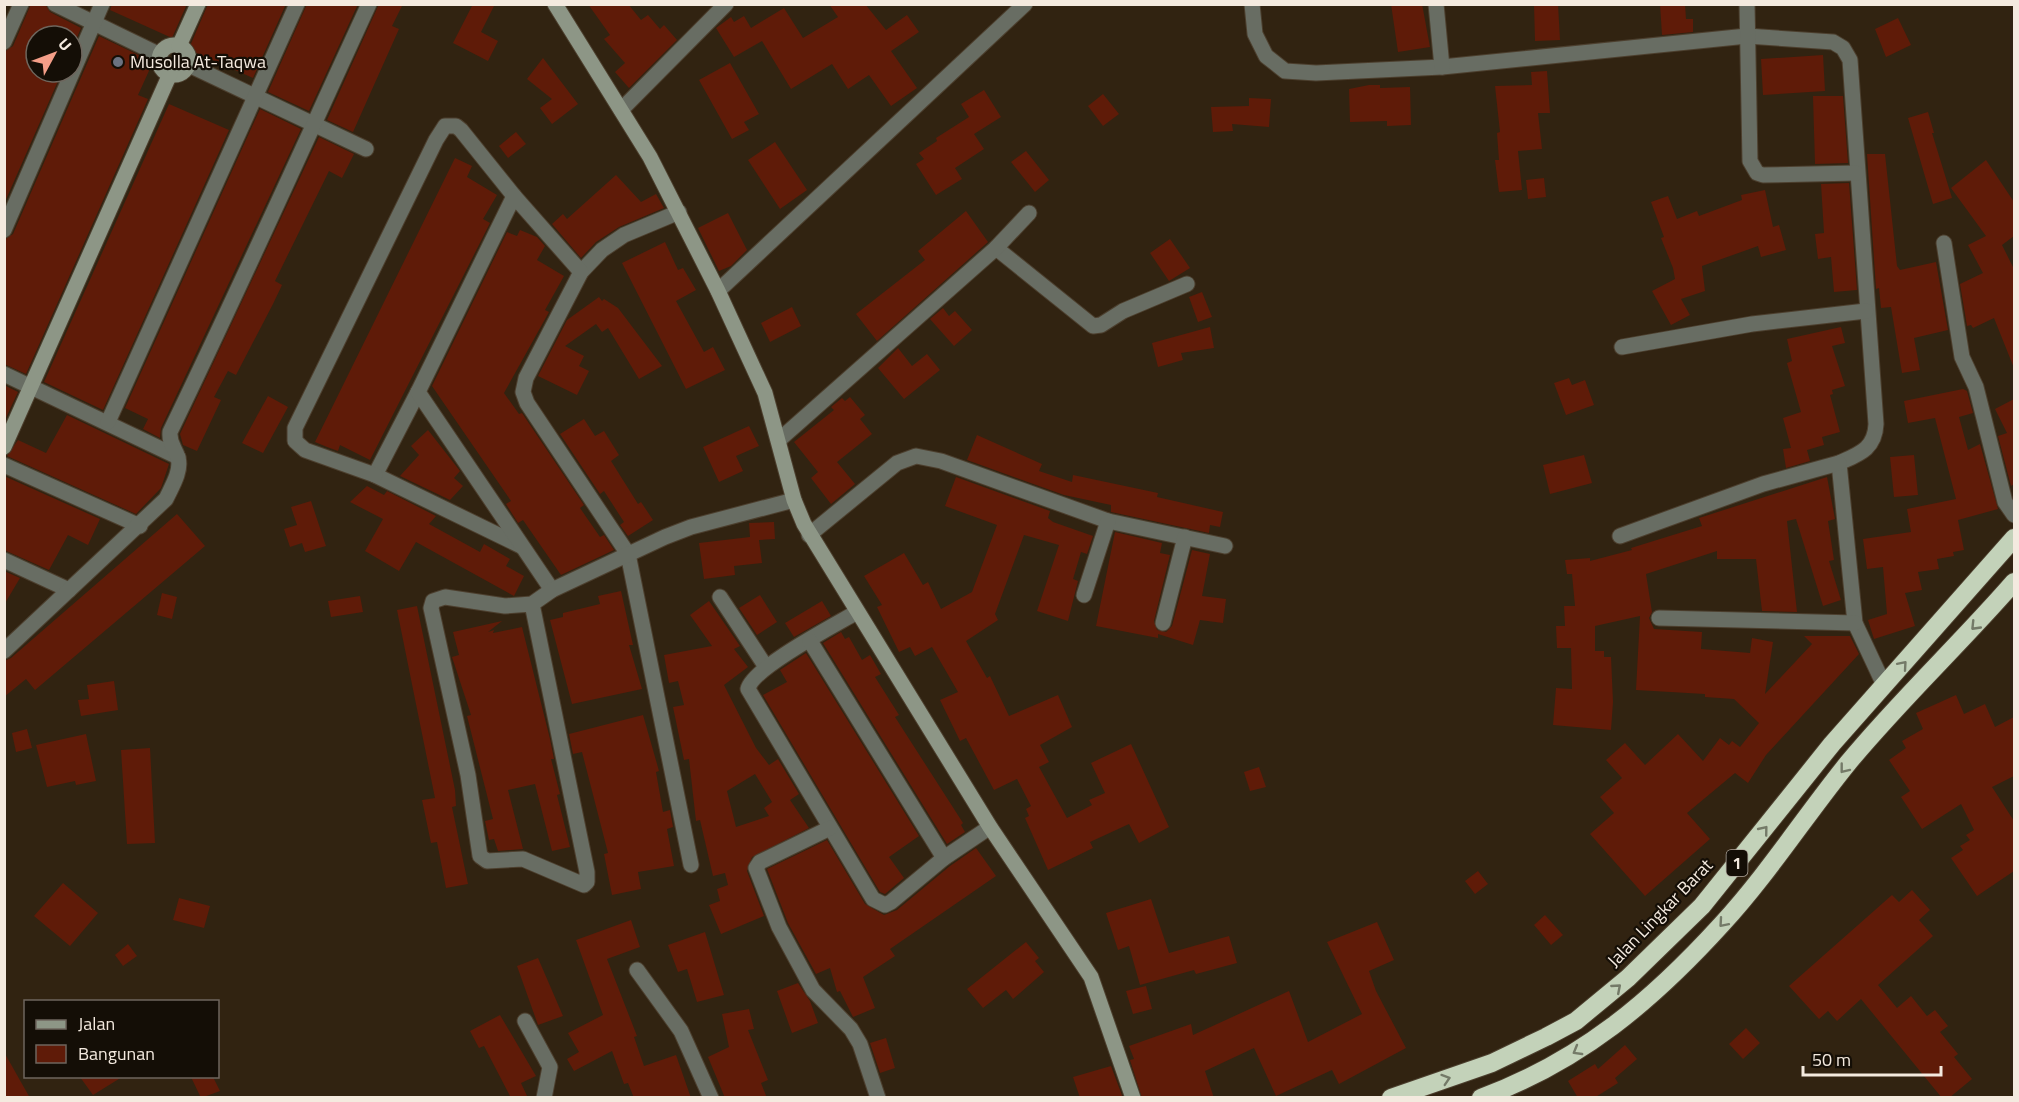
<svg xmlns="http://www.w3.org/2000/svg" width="2019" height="1102" font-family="'Titillium Web',sans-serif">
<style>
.building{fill:#5f1b08;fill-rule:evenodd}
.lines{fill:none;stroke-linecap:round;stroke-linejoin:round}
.street-casing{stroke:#4c3f2e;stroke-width:17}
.secondary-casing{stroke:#4c3f2e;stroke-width:17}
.highway-casing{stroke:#4c3f2e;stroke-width:20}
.street{stroke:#686d63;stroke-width:15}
.secondary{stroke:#8d9686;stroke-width:15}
.highway{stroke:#c3d2b9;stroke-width:18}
.oneway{stroke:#747a68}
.worship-dot{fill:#6b7280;stroke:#140e06;stroke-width:2}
.labels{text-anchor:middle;stroke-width:4.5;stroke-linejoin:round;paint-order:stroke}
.shield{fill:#140e06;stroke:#b1a89e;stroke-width:1.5}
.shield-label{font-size:16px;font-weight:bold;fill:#f4eadf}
.poi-label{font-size:18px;fill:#f4eadf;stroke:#140e06;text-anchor:start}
.street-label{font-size:18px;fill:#f4eadf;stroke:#140e06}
</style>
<rect width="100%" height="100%" fill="#312311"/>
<!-- building -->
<g class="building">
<polygon points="31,4 45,4 50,12 81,28 72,49 72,36 36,36 36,72 62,72 4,204 4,52 13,46"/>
<polygon points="112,4 187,4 172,38 110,10"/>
<polygon points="208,4 286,4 253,78 192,51 194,47 190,46"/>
<polygon points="307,4 358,4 309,111 268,92"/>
<polygon points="379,4 403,4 392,26 399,29 353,132 327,120"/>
<polygon points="473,4 495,4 481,32 498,41 488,61 453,43"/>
<polygon points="588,4 628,4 641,20 648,15 660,29 664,25 677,40 629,88 615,72 625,63 604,39 610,35"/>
<polygon points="829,4 865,4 886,30 907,15 919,32 891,51 917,88 891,106 869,75 848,89 832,64 791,89 762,41 734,57 716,28 731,17 734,22 744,16 751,28 784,8 803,38 838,17"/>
<polygon points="1391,4 1422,4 1430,47 1398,52"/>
<polygon points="1534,4 1558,4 1560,40 1535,41"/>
<polygon points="1660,4 1685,4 1686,19 1693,19 1693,32 1662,35"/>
<polygon points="1898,18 1911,45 1886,57 1875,29"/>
<polygon points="99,36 153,62 138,95 148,99 26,374 4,364 4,240 13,234"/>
<polygon points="1823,55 1825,91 1763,95 1761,59"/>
<polygon points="543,58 578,104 552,124 540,108 552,99 527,79"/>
<polygon points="730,63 759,114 744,122 749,130 732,139 699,80"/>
<polygon points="1547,71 1550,113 1538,113 1542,149 1518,151 1522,190 1499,192 1495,160 1499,160 1497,133 1500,132 1495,86 1532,85 1531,72"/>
<polygon points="1369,85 1380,85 1380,88 1410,87 1411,125 1387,126 1387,121 1350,122 1349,89"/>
<polygon points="984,90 1001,117 974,134 984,149 955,168 962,179 936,195 916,164 924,159 919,153 937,141 936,138 969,117 961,104"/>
<polygon points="1103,94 1119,114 1103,126 1088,106"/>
<polygon points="1813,96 1843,96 1848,163 1815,164"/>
<polygon points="1249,98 1271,99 1269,127 1232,124 1233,131 1213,132 1211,107 1249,106"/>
<polygon points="169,104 229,130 103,410 44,382"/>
<polygon points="260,109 301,129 161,428 160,438 143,429 148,419 125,408"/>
<polygon points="1928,112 1934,133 1932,133 1952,198 1933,204 1908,118"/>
<polygon points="516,132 526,144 508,158 499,146"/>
<polygon points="319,137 354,154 342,178 329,171 275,281 282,285 273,304 236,375 228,371 214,397 221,400 197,451 183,445 180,434"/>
<polygon points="775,142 807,190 780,209 748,160"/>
<polygon points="1026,151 1049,180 1035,192 1011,162"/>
<polygon points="1867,154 1885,154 1897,266 1900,270 1936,262 1948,330 1914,338 1920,370 1902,373 1891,307 1881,308 1879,288 1876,289"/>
<polygon points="455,158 472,166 467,177 497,195 483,219 490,223 370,460 340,445 338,451 327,447 315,442"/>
<polygon points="1986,160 2014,202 2014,236 2002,245 2014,269 2014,368 1994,318 1973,328 1971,325 1967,326 1960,284 1983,273 1968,245 1986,236 1951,188"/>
<polygon points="616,175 641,202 656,194 664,208 619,227 596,242 581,258 552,224 563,214 567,219"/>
<polygon points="1544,178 1546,197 1528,199 1526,180"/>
<polygon points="1849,183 1857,290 1834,292 1831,257 1818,259 1815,234 1824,233 1821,184"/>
<polygon points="1765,190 1773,227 1779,225 1786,250 1761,257 1758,246 1702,266 1705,291 1681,299 1690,315 1671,325 1652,291 1675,279 1673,268 1661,238 1664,237 1651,202 1668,196 1677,219 1697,211 1699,216 1742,200 1741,195"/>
<polygon points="966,211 988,242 877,341 856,314 925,260 918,251"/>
<polygon points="728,213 747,250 731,266 719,271 698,228"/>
<polygon points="520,230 537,237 545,246 537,260 564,276 545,310 549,312 504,393 519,414 522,413 584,505 580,508 600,537 604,535 614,550 561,575 523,520 518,523 506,504 511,501 432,386 507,232 517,236"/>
<polygon points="1170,239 1190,268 1169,281 1150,253"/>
<polygon points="665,242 678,270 683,268 696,290 676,301 704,352 713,347 725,370 686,389 622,263"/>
<polygon points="1202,292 1212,317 1198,322 1189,297"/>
<polygon points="599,297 602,301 604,299 618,308 662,366 639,379 608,328 602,332 596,324 565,346 584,356 579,366 589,371 577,395 538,376 567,320"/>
<polygon points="792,307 801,326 770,342 761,323"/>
<polygon points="943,308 949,316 955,311 972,330 954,346 930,319"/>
<polygon points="1210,327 1214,348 1181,353 1183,360 1158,367 1152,343"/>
<polygon points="1841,327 1845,343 1832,346 1845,386 1832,390 1833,394 1830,395 1840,432 1822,437 1824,445 1807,450 1810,461 1786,468 1783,449 1791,448 1783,418 1801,412 1787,363 1792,361 1787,339"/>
<polygon points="898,348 912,366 927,354 940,370 904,399 878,368"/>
<polygon points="1569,378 1572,385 1585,380 1594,405 1566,415 1554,383"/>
<polygon points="4,385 18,392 4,422"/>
<polygon points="1963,389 1967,391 1973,413 1959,417 1968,450 1980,444 1998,509 1958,520 1964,550 1953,552 1954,556 1937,559 1939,569 1918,572 1922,590 1905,593 1915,626 1874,639 1868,620 1887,614 1883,567 1867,569 1863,539 1911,532 1907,509 1956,499 1935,418 1908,423 1904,401"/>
<polygon points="268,396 288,407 263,453 242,443"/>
<polygon points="850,397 865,415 860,419 872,434 837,462 855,484 831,504 811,478 818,472 794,442 834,410 831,407 842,398 845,401"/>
<polygon points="2014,399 2014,484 2011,486 1998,436 2007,433 1995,409"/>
<polygon points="67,415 169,464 161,488 136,514 7,456 18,440 46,453"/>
<polygon points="584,419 595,436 604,431 619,455 611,461 638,504 641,502 653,520 628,536 620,525 624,522 604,491 600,494 560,434"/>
<polygon points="749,426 759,446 736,456 743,471 719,482 703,447"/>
<polygon points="428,430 460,471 454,478 463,486 450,500 400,476 419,455 411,446"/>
<polygon points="977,435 1042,464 1039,471 1072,482 1073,475 1158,493 1157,497 1223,512 1220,527 1210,525 1209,533 1111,512 1111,505 1064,495 967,460"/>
<polygon points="1584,455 1592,483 1550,494 1543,465"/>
<polygon points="1914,455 1918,495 1894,497 1890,457"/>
<polygon points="4,476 100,519 88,545 68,535 49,570 4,550"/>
<polygon points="956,477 1050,511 1048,518 1053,522 1093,536 1087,554 1081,552 1073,579 1078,581 1068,621 1037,611 1059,545 1024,535 995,614 998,620 966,641 987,678 990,676 1009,716 1058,695 1072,727 1040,745 1049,762 1039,767 1067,818 1092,805 1089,800 1105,793 1091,763 1131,744 1169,827 1139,843 1129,824 1090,842 1093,848 1048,870 1025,818 1029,816 1026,809 1031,806 1017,779 994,790 966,738 960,741 940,700 958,692 932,647 915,656 910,647 899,652 877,607 882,605 864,576 904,553 923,585 928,582 941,609 972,592 997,525 945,506"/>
<polygon points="1827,477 1835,519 1828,521 1834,560 1829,561 1841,600 1823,606 1796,519 1787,521 1797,612 1762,611 1756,559 1717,559 1717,551 1646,574 1652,612 1649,618 1654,629 1702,632 1701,649 1750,653 1752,638 1773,642 1765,694 1812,644 1804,636 1850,636 1859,654 1766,755 1748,783 1735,773 1687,813 1710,839 1645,896 1590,834 1614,813 1600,797 1622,778 1606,760 1625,743 1645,765 1678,734 1703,761 1720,738 1729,745 1732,741 1740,747 1759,723 1734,699 1705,697 1705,694 1636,690 1640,616 1595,626 1595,651 1604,651 1604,657 1611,657 1613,702 1611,730 1553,725 1556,688 1572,689 1571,648 1557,648 1556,626 1565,626 1564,606 1575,606 1572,574 1567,574 1565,560 1590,558 1590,561 1632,550 1631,548 1702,526 1699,518"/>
<polygon points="367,486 384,495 387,491 436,516 429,524 480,552 484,544 510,559 506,566 524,576 514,596 416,542 399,571 365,551 383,519 350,502"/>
<polygon points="311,501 326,546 305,552 302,543 290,547 284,529 297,525 291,507"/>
<polygon points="177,514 205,546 35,690 26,679 4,697 4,661 11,658"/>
<polygon points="774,522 775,539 759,540 762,563 734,566 735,575 704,579 699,543 750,537 749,523"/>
<polygon points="1115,532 1162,543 1160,553 1170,555 1154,621 1157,630 1166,632 1172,626 1192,550 1210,554 1202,596 1226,599 1223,623 1200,620 1193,645 1158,634 1158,638 1096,626"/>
<polygon points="4,571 20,578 4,605"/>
<polygon points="621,591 633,645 629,645 642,689 572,704 550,620 563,617 563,613 600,604 598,596"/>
<polygon points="162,593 177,597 172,619 157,615"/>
<polygon points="760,595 777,622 757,635 739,608"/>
<polygon points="360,596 363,612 331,617 328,601"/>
<path d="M709,601L740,646L734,649L748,667L724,685L756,748L769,765L778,759L799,794L790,800L809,828L752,857L747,871L764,916L721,934L709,905L720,901L717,889L728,885L725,873L713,876L700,820L696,821L689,759L684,760L673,707L684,705L678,681L669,683L664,655L712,646L690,615ZM755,774L772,802L764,808L769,816L736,827L727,791Z"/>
<polygon points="822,601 831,616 794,637 785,623"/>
<polygon points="417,606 455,790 456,806 452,807 468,884 446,888 437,842 431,843 422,800 435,798 397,610"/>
<polygon points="502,621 488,632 494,630 493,633 522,627 550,739 554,759 551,759 560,794 557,795 570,847 552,851 535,784 508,790 523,849 498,851 494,839 489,840 485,821 493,819 467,716 471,715 452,657 459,655 453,632"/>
<polygon points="841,632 845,639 849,637 862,660 870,655 881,674 875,677 899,715 895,717 963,823 961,825 965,832 947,844 823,643"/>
<polygon points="806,653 919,836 889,857 904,878 885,894 880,892 763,695 787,682 780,670"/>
<polygon points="114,681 118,710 81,716 78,700 89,699 87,685"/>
<polygon points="1956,695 1964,714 1985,704 1995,727 2014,717 2014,776 1992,787 2014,821 2014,871 1977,896 1951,858 1963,850 1960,846 1970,840 1966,835 1974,830 1961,804 1922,829 1901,797 1910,791 1889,760 1906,748 1902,741 1923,729 1916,713"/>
<polygon points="643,715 659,771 656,772 663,812 670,810 673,827 667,829 674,866 638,872 641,889 612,895 604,854 608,853 582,752 573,754 569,734"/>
<polygon points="27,729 32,748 16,752 12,733"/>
<polygon points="86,734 96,781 76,785 75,781 47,787 36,745"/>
<polygon points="150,748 155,843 127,844 121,750"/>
<polygon points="1259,767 1266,787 1250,791 1244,772"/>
<polygon points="827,840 865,904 884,915 897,910 950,866 976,848 996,876 890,949 895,956 863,977 875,1008 853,1017 840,991 837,992 830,968 816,974 788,923 767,869"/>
<polygon points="1478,871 1488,884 1475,894 1465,881"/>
<polygon points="63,883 98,913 70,946 34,916"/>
<polygon points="1912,890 1930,910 1919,920 1933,936 1878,985 1897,1008 1911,996 1927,1016 1935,1010 1948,1026 1940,1032 1958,1054 1954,1057 1972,1079 1949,1098 1942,1098 1861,999 1837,1021 1828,1011 1819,1019 1789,986 1892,895 1899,902"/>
<polygon points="179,898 210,906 204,928 173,920"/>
<polygon points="1151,899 1169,953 1229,936 1237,963 1196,974 1194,970 1140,985 1129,946 1118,950 1106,913"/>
<polygon points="1545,915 1563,935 1551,945 1534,925"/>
<polygon points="631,920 640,947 607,959 637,1036 634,1037 644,1066 676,1055 691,1098 634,1098 628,1083 624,1084 612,1051 574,1071 567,1059 579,1052 568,1033 603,1015 576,940"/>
<polygon points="1377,922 1394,960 1369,971 1376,991 1406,1048 1339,1084 1332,1070 1276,1096 1254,1048 1205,1071 1214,1098 1142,1098 1130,1060 1134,1059 1129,1046 1191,1024 1193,1035 1289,991 1308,1042 1362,1014 1327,942"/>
<polygon points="705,932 724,995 697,1002 687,969 678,972 668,945"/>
<polygon points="1026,942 1039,958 1035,961 1044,972 1013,999 1006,990 983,1008 967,989"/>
<polygon points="128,944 137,956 123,966 115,955"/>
<polygon points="538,958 563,1016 538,1025 517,966"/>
<polygon points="798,983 810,1001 818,1023 792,1033 777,991"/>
<polygon points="1146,986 1152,1009 1133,1014 1126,991"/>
<polygon points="749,1009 754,1029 748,1030 768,1080 761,1083 767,1098 725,1098 708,1057 729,1047 722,1014"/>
<polygon points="500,1015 536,1076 521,1083 528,1098 511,1098 484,1046 479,1048 470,1031"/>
<polygon points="1746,1028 1760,1043 1743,1059 1729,1044"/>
<polygon points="886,1038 895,1068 880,1073 870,1043"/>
<polygon points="1625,1045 1637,1059 1615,1078 1618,1083 1594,1098 1578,1098 1568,1081 1595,1064 1598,1069"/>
<polygon points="4,1052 30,1098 4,1098"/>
<polygon points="1111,1066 1123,1098 1080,1098 1073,1077"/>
<polygon points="80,1077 122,1077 93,1095"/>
<polygon points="191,1077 213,1077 220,1091 201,1098"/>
</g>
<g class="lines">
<defs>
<g id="street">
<polyline points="55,4 160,55"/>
<path d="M1252,4L1255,34L1266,56L1285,71L1316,73L1442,67L1747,36L1833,42L1843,48L1850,60L1876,424C1875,449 1859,454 1839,463L1855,623L1884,685"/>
<polyline points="1436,4 1442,67"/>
<polyline points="1747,4 1750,161 1757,173 1763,175 1856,173"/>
<polyline points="4,42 21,4"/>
<polyline points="189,65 366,149"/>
<polyline points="621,110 726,4"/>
<polyline points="679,212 624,235 602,250 581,272 526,378 523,392 527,403 628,554 691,865"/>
<polyline points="4,230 102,4"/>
<polyline points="1944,243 1962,357 1976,387 2005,502 2014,515"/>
<polyline points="996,248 1093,326 1101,325 1123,311 1187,284"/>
<polyline points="718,291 1025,4"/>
<polyline points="1622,347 1752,324 1866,311"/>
<polyline points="4,374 178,457"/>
<polyline points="418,392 375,475 521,546"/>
<polyline points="108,422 297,4"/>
<polyline points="779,440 996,248 1029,213"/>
<polyline points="4,465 140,526"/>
<polyline points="375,475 305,450 295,441 295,428 436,140 445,126 456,126 461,130 514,196"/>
<polyline points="809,535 897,463 916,456 941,461 1108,521 1225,546"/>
<polyline points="1620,536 1763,484 1839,463"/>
<polyline points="4,560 69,590"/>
<polyline points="552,590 418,392 514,196 581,272"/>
<polyline points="1084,595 1108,521"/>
<polyline points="720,597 766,667"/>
<polyline points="532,604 587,872 587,882 584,885 523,859 487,861 480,856 468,775 431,608 433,601 445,597 505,606 532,604 552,590 665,537 691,527 794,500"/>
<path d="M857,612C835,625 752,668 748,689L873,899L885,905L891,902L944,858L990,827"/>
<polyline points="1659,618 1855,623"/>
<polyline points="1163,623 1185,537"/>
<polyline points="810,641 944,858"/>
<path d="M4,651L166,499C171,488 182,471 178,458C175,447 169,444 170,432C239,290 303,147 369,4"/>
<polyline points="830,828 760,862 756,868 779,927 813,990 851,1029 860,1044 878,1098"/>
<polyline points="637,970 681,1031 711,1098"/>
<polyline points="525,1021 550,1067 544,1098"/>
</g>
<g id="secondary">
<polyline points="555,4 650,157 718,291 765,393 794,500 804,524 990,827 1091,977 1133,1098"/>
<circle cx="174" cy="60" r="15"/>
<polyline points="179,46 198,4"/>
<polyline points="4,447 170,74"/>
</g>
<g id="highway">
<polyline points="1391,1098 1492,1063 1546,1037 1576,1021 1628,978 1702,906 1832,744 2014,538"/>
<path d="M1481,1098C1581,1061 1652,1001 1722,924C1768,874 1805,816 1848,763C1900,700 1960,644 2014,582"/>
</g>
</defs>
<!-- street casing -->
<use href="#street" class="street-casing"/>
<!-- secondary casing -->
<use href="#secondary" class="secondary-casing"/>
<!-- highway casing -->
<use href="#highway" class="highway-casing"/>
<!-- street -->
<use href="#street" class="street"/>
<!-- secondary -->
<use href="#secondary" class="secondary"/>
<!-- highway -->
<use href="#highway" class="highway"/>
</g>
<!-- one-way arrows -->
<defs><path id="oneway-chevron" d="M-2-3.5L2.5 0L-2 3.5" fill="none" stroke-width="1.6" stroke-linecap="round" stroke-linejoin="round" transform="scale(1.5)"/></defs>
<g class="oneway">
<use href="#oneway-chevron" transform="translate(1975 626) rotate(134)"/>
<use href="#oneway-chevron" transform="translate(1903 665) rotate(-49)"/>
<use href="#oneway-chevron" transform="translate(1844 769) rotate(128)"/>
<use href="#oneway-chevron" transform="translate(1764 830) rotate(-51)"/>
<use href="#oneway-chevron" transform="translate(1723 923) rotate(131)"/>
<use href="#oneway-chevron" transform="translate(1617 988) rotate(-41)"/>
<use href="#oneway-chevron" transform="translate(1577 1051) rotate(150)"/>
<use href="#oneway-chevron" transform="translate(1446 1079) rotate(-18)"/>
</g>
<!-- markers -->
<circle class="worship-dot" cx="118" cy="62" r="6"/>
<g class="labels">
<!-- shield labels -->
<rect class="shield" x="1726.5" y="850" width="21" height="26" rx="4.5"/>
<g class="shield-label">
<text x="1737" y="869">1</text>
</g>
<!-- poi labels -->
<g class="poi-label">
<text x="130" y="68">Musolla At-Taqwa</text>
</g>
<!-- street labels -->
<g class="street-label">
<text transform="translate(1660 913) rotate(-46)" y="6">Jalan Lingkar Barat</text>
</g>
</g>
<!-- border -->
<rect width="2019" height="1102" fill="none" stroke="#f4eadf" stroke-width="12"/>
<!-- legend -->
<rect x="24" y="1000" width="195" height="78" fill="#140e06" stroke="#6e665d" stroke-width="1.5"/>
<rect x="36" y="1020" width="30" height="9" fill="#8d9686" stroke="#6e665d" stroke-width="1.5"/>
<text x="78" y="1030" font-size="18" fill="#f4eadf">Jalan</text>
<rect x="36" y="1045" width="30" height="18" fill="#5f1b08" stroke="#6e665d" stroke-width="1.5"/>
<text x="78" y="1060" font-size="18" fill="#f4eadf">Bangunan</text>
<!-- north arrow -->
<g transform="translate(54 54) rotate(49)"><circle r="28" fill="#140e06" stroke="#6e665d" stroke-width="1.5"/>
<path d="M0-4.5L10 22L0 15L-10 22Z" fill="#f49e88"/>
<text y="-9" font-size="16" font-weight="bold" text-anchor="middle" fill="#f4eadf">U</text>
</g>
<!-- scale -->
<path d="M1803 1066v9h138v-9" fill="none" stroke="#f4eadf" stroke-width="3"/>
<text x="1812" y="1066" font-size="18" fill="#f4eadf" stroke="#140e06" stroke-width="4.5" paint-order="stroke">50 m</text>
</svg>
